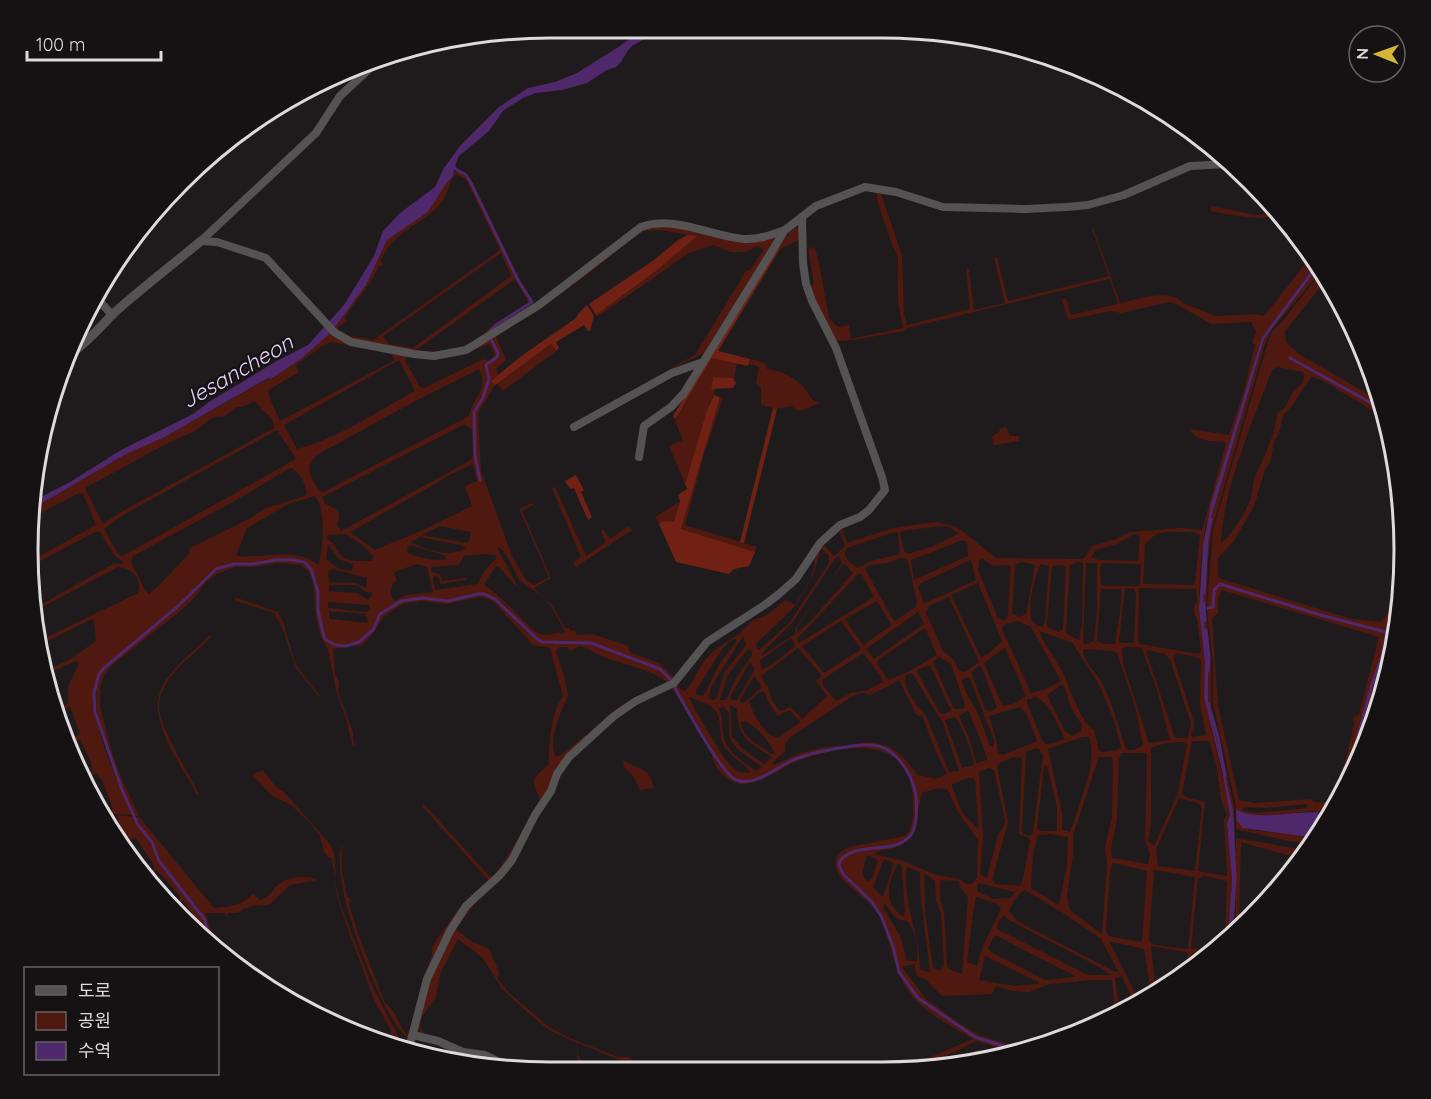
<svg xmlns="http://www.w3.org/2000/svg" width="1431" height="1099" font-family="Quicksand,'Noto Sans KR',sans-serif">
<style>
.green{fill:#4f1910;fill-rule:evenodd}
.forest{fill:#712114}
.water{fill:#4e286b}
.lines{fill:none;stroke-linecap:round;stroke-linejoin:round}
.stream{stroke:#4e286b;stroke-width:3}
.minor{stroke:#545253;stroke-width:8}
.tertiary{stroke:#545253;stroke-width:9}
.labels{text-anchor:middle;stroke-width:4.5;stroke-linejoin:round;paint-order:stroke}
.water-label{font-size:22px;font-style:italic;fill:#e6d2fa;stroke:#161214}
.rim{fill:none;stroke:#dedadc;stroke-width:3}
</style>
<rect width="100%" height="100%" fill="#1f1b1d"/>
<!-- green -->
<g class="green">
<path d="M455,170L465,175L470,183L504,254L532,302L496,324L490,330L491,334L469,347L459,351L431,354L352,340L339,335L335,327L366,285L387,240L428,212L445,185L453,176ZM456,174L466,179L500,250L373,340L341,334L337,328L346,321L345,317L370,283L379,266H383L381,261C391,232 423,225 441,203C448,194 448,182 456,174ZM501,253L511,276L413,348L389,344L383,336ZM515,279L529,303L527,305L495,323L478,339L463,347L432,352L416,350Z"/>
<path d="M876,191H880L902,255L904,314L907,325L970,309L966,267L969,270L974,310L1005,303L994,258L997,257L1008,301L1109,276L1092,229L1093,228L1120,303C1137,300 1169,287 1183,303L1215,316L1255,314L1264,316L1312,255L1318,262L1262,337L1206,524L1201,559L1199,599L1200,618L1205,662L1204,697L1229,804L1230,815L1227,824L1232,879L1228,938L1225,941L1227,881L1204,876L1198,878L1191,948L1210,953L1207,955L1192,953L1189,969L1186,972L1188,954L1186,952L1151,946L1156,992L1151,994L1144,949L1109,941L1139,1000L1134,1003L1122,976L1115,978L1119,1010L1115,1012L1112,980H1091L1050,984L1029,992L1013,991L996,986L992,994L942,996L926,980L917,976L914,964L902,967L926,999L959,1023L979,1035L1026,1050L1021,1051L975,1036L919,998L900,971L893,946L881,916L873,902L844,873L840,861C856,842 896,856 911,835C918,827 917,801 915,791C912,770 894,746 871,744C850,742 811,752 791,760C774,767 756,786 736,779C721,774 687,703 674,685L720,766L731,778L737,781L746,782L765,776L790,762L811,754L847,748L872,745L893,755L901,763L913,784L916,801L913,830L910,835L900,842L847,853L839,860V865L843,874L872,902L880,917L892,946L899,972L918,999L975,1037L1018,1051L1014,1052L976,1041L955,1052L911,1068H905L973,1039C954,1028 931,1016 916,1000C892,976 893,941 877,912C868,898 840,883 836,868C834,857 840,851 849,847L905,836C913,830 913,815 913,806C915,734 848,743 800,760C781,767 767,781 746,784C730,786 712,768 712,753L672,688L664,689L677,681L686,670L677,684L681,690L685,691L690,685L704,661L713,651L739,634L753,620L767,615L785,600L795,605L811,579L817,549L820,545L825,546L834,556L845,546L839,529L843,525L842,529L847,543L893,528L936,522L954,526L961,530L996,558L1083,559L1092,546L1116,539L1130,532L1181,528L1202,530L1226,444L1224,442C1212,441 1196,442 1190,429L1229,435L1243,394L1255,345L1252,342L1256,332L1251,322L1211,324L1176,304L1169,302L1121,313L1111,311L1068,320L1062,300L1066,298L1071,315L1118,304L1110,279L907,328L905,331L853,340L835,341L809,288L814,283L808,249L811,247L815,249L818,258L829,318L838,327L849,325L851,339L903,328L898,302V257L891,242L878,203ZM941,526L950,527L958,534L934,546L908,554L904,551L900,534L901,531ZM895,532L898,533L900,554L871,561L857,568C850,563 841,557 847,548ZM1166,532H1194L1200,535L1195,582L1193,585L1143,584L1145,544L1156,534ZM1134,534L1140,536L1138,561L1099,560L1091,557L1097,549L1115,545ZM963,540L967,542L968,556L914,580L911,560ZM821,548L829,556V563L790,622L762,648L758,650L756,644L796,605L812,578ZM839,556L842,563L828,585L796,627L795,634L763,655L762,653L792,623L834,560ZM901,558H905L908,561L917,602L916,607L894,621L865,569L869,565L888,563ZM982,558L993,566L1009,565L1011,568L1008,616L1005,621L998,618L978,570L979,560ZM971,560L976,580L928,602L924,603L918,588L921,583ZM1021,562L1033,564L1035,566L1026,614L1019,617L1012,613L1015,564ZM1076,562L1083,563L1082,623L1079,640L1067,634L1066,630L1070,565ZM1086,563H1097V610L1094,641L1085,645L1083,642ZM1102,563L1141,564L1140,584L1138,586H1101L1100,568ZM843,564L846,565L853,573L809,623L797,633V627ZM1041,564L1049,566L1045,622L1042,627L1033,623C1026,612 1034,576 1041,564ZM1064,565L1066,568L1063,629L1059,632L1047,627V622L1052,567L1054,566ZM861,573L874,597L799,643L797,639L857,575ZM978,583L1002,641L988,654L981,657L951,595ZM1125,588L1134,589L1136,594L1134,643H1120L1119,640ZM1139,588L1196,589L1197,601L1193,610L1197,619L1201,651L1199,654L1139,644L1138,641ZM1101,589H1122L1120,613L1115,644H1105L1097,641ZM949,597L979,662L965,672L959,671L954,660L943,651L926,613L929,606ZM877,601L892,625L863,645L845,619ZM918,612L924,624L874,659L866,649ZM841,621L861,649L824,673L802,646ZM1017,621L1031,627L1061,681L1046,689L1031,693L1002,629L1003,625ZM925,628L937,655L908,672L888,680L877,664L878,660ZM1039,631L1073,643C1080,657 1089,667 1096,680C1107,699 1115,722 1120,743L1121,747L1118,750L1103,752L1099,751L1094,730C1082,724 1070,690 1065,677C1057,661 1046,647 1039,631ZM743,636L746,645L725,672L716,699L712,700L709,699L711,687ZM791,638L795,645L793,648L770,666L761,670L760,660ZM733,639H736V642L720,663L705,693L703,696L696,695V690L723,648ZM1125,647H1139L1142,649L1157,690L1170,740L1149,743L1123,663L1122,648ZM798,648L822,676L816,681L827,696L802,719L791,707L780,711L771,699L768,686L765,684L761,676ZM1005,648L1026,696C1019,701 1010,707 1002,705L984,663ZM748,649L752,651V655L735,680L726,700H720L727,676ZM1083,649L1114,651L1117,653L1135,706L1143,746L1133,750H1128L1125,747C1118,725 1112,702 1101,681C1095,671 1082,660 1083,649ZM1148,650L1165,654L1170,659L1191,723L1188,738H1175L1146,651ZM863,653L880,675L883,682L868,690L851,693L836,701L824,687L822,680ZM1176,653L1193,656L1201,659L1200,703L1206,735L1193,737L1191,735L1194,725L1193,719L1173,658ZM939,657L951,664L965,705L963,709H955L953,707L933,662ZM750,662L755,669L737,700H732L730,697ZM930,665L951,710L945,714L940,713L917,672V670ZM980,666L982,668L997,708L990,712L985,709L971,672ZM912,673L944,725L959,771L949,772L926,716C918,707 903,690 905,676ZM754,676L762,687L744,703L741,702L740,700ZM967,677L970,678L972,684L994,740L993,747L989,745C986,734 982,722 977,712C971,700 965,694 962,680ZM899,680L916,714L918,716L922,715L936,752L947,774L937,779L918,775L902,756L890,747L872,742L820,748L798,754L774,765L773,762L785,751V743L792,736L853,696L862,693L871,695ZM1061,685L1064,686L1071,708L1082,725L1081,731L1072,736L1065,731L1047,695ZM764,691L768,701L777,715H780L790,710L800,722L778,738C766,737 752,713 749,701L760,692ZM690,697C707,704 720,706 720,727C721,734 720,740 724,746C731,757 744,763 751,772C747,773 741,773 737,771C726,766 696,711 689,698ZM1035,697C1046,698 1062,730 1064,739L1055,743L1045,744L1042,740L1027,703V700ZM730,705L737,709C738,739 749,742 772,757L764,764L744,750L732,737ZM723,706L729,713C730,721 728,729 730,737C734,751 751,758 762,767L756,771C745,764 728,752 724,739C721,729 724,719 719,709ZM1020,707L1026,713L1037,741L1003,755L998,753L996,739L989,716ZM967,711L969,712C975,728 982,742 987,758V760L976,763L970,740L959,716ZM954,717L956,718C965,732 971,749 974,765L962,768L945,720ZM745,721C755,725 773,744 774,754H771C760,744 742,739 741,722ZM1083,737H1089C1098,761 1080,801 1073,825L1070,832L1062,830V813L1048,749ZM1192,741H1209L1216,764L1221,799L1227,815L1224,820L1227,876L1198,871L1205,802L1185,797L1182,793ZM1181,742L1187,743L1178,793L1154,846L1148,841L1151,823V751L1152,747L1167,743ZM1035,748L1039,749L1043,755L1033,832L1030,836L1023,834L1022,829L1026,752ZM1122,753H1146L1147,756L1145,841L1150,854L1148,864L1112,858L1111,848L1117,820L1119,758ZM1014,757L1022,758L1019,834L1029,838L1030,841L1023,879L1020,886L995,884L992,880L1008,822L997,767L999,763ZM1099,757H1112L1113,761L1112,817L1105,847L1107,864L1102,934L1072,912L1069,907L1067,895L1073,855V835ZM1047,765L1057,807V831H1039L1037,828L1044,766ZM989,768L994,770L1005,820L1004,826L998,835L987,878L980,874L983,836L979,772ZM968,778H973L975,780L979,830L963,814L952,787V784ZM938,788L947,789L958,812L978,840L977,878L972,884H966L960,879L936,875L904,861L874,854C882,848 893,850 901,845C923,834 915,812 922,793ZM1179,798L1198,803L1202,807L1195,871L1158,866L1156,849ZM1050,834L1068,837L1067,864L1059,905L1031,888L1033,853L1038,835ZM867,855L878,860L872,878L868,882L862,875ZM884,859L894,863L883,897L873,887ZM898,863L901,865L902,869L905,912L903,917C882,900 888,884 898,863ZM1113,863L1147,871L1142,942L1112,937L1108,935L1106,930L1110,871ZM907,867L920,872L921,898L930,972L920,970C920,934 902,902 907,867ZM1154,870L1195,877L1188,949L1155,945L1151,943L1149,940ZM924,873L935,881L936,900L941,913L944,965L941,971L933,968L925,911ZM943,880L959,881L960,887L968,897L962,974L949,969L947,966L944,912L940,899V881ZM978,883L1015,892L1010,898L993,899L977,891V885ZM1025,890L1063,913L1101,939L1118,971L1115,972L1017,921L1009,911C1012,904 1018,893 1025,890ZM976,897L998,904L1001,909L982,948L977,966L967,962L973,913ZM885,904C892,912 895,921 907,921C916,931 919,948 917,961H907L900,936L884,909L883,906ZM1003,915L1009,920L1099,967L1111,975H1088L997,929L998,923ZM995,935L1075,976L1074,977L1045,980L991,952L988,948ZM985,956L1038,982L1039,984L1014,986L979,980Z"/>
<path d="M1211,206L1256,215L1273,214L1276,217C1254,220 1233,215 1211,211Z"/>
<polygon points="654,226 678,228 741,243 777,236 704,353 674,368 673,367 695,355 746,271 751,269 764,249 757,246 746,252 731,252 713,245 689,253 597,317 596,315 656,271 696,236 660,230 642,231 575,284 573,282 637,231"/>
<polygon points="794,228 799,228 802,280 833,350 804,292 799,268 799,240 780,249 777,248"/>
<polygon points="1319,266 1322,270 1272,329 1265,344 1212,529 1208,558 1206,612 1211,664 1211,704 1234,806 1236,871 1235,928 1233,934 1235,870 1232,831 1233,810 1208,704 1208,656 1203,613 1206,546 1211,518 1264,339"/>
<path d="M1322,271L1327,279L1285,331L1286,342L1299,354L1380,401L1382,408L1290,359L1383,410L1385,418L1322,380L1311,377L1291,407L1284,414L1278,435L1274,441L1271,460L1265,470L1254,506L1234,541L1218,558V578L1352,619L1381,622L1399,599L1398,614L1388,625L1386,631L1324,615L1220,584L1213,590V606L1207,607L1213,530L1267,345L1273,330L1281,323ZM1277,367L1303,372L1304,376L1303,382L1292,393L1286,406L1277,414C1275,436 1265,454 1256,474C1252,482 1253,489 1251,497C1248,509 1231,536 1221,543C1223,489 1253,421 1272,370Z"/>
<path d="M570,285L572,286L496,337L506,360L496,369L499,375L492,380L495,385L478,413L481,471L512,556L526,580L534,585L549,577L519,509L532,503L533,505L522,511L551,578L534,588L552,605L565,628H569L571,631L575,630L577,635L592,634L629,646L628,650L632,653L660,664L674,678L709,637L743,616L780,590L763,604L714,634L673,682L640,697L620,710L566,758L549,790L534,812L506,865L467,905L445,934L426,976L411,1034L408,1038C382,1021 325,871 343,845C340,862 343,879 347,897H349L351,901L349,904L358,934L385,1003C398,1012 398,1027 408,1035L411,1030L423,980L432,955V947L455,914L489,881L422,806L424,804L491,878C512,855 523,826 540,800L533,782L538,774L549,764C549,745 551,711 563,696L550,648L533,645L495,603L488,599L479,597L446,604L421,601L403,604L384,616L371,636L362,645L333,649L335,674L339,682L338,692L353,732V740L356,747L352,744L346,718L337,694L328,650L321,636L316,618L313,580L308,571L301,565L280,563L252,567H235L217,574L205,583L193,599L179,612L111,666L104,675L100,686V706L111,750L120,775L139,816H134C120,780 78,702 105,668L178,607L211,573L228,566L254,565L285,560H293L307,565L313,575L318,592L317,610L322,633L330,643L342,647L352,646L368,637L374,630L380,615L401,602L422,599L448,602L484,594C509,604 518,632 542,642L591,643L659,669L672,680L660,668L592,642L542,641L537,639C519,627 508,600 486,594C473,590 459,600 446,601C431,601 415,594 400,601C396,603 394,607 389,609C387,610 383,611 381,612C377,616 376,624 373,629C365,642 348,649 333,643C324,640 325,633 322,625C319,614 320,605 319,593C314,551 287,558 254,563C238,566 225,562 210,572L177,606L104,667C77,702 117,779 132,815L114,814L106,820L104,817L113,809L102,780L96,773L87,778L85,774L92,771V765L80,739L72,744L70,740L80,734L70,706L57,712L56,709L68,704V687L79,663L76,661L44,675L43,672L69,660L96,641L94,621L92,619L40,645L39,641L138,593C142,578 132,568 118,567L35,611V608L113,564H123L122,561L115,556L100,532L97,531L29,567V562L96,525L83,494L79,493L31,518L32,509L126,454L165,437L269,378L271,379L302,358L331,332L351,343L396,352L432,357L459,354L486,341ZM331,342L390,353L395,360L280,421L272,404L268,390L299,372L295,366L322,346ZM489,344L494,353L493,357L488,361L483,359L424,388L420,387L406,362L405,358L408,356L434,358L458,356ZM399,360L415,391C378,411 339,438 297,449L284,425ZM479,369C490,391 472,397 469,416L323,492L319,491C311,475 303,469 317,455L417,400ZM252,402H255L261,407V410C268,414 274,418 274,428L121,512L103,524L85,488L166,444L195,431L210,419L218,416L224,417L237,407H242ZM465,424L472,430L473,456L471,460L341,531L337,525C343,512 337,509 325,504L322,497ZM277,430L296,459L128,553L122,556L118,554L104,529L125,514ZM473,464L477,481L465,486L472,506L425,529L375,550L350,532L437,483L447,476ZM293,468L302,478L307,492L305,496L266,508L247,520L190,548L189,554L155,589L149,594L145,590L131,562L133,556L238,499L288,469ZM315,496C326,508 324,550 318,565C296,546 262,559 236,556L247,528L288,504ZM440,526L471,532L468,543L422,535ZM346,534L361,544L373,556V559L371,561C363,561 351,562 344,558C337,553 337,545 327,539L328,535ZM420,537L460,545L466,548C449,558 428,551 411,542ZM328,544L339,559L353,564L352,571L339,569L326,559ZM410,545L444,555L446,559C434,561 420,558 408,553L407,548ZM499,547C509,555 512,568 519,579C525,586 534,590 542,596C552,604 559,621 565,632C557,633 548,636 540,634C531,632 501,594 485,586V583L496,566L499,567L519,589L498,549ZM485,554L496,555V559L486,569L477,584L435,590L433,579L435,576L439,577L440,584L466,580V578L442,581L440,574L431,572L432,567L459,565L464,556ZM417,564L427,567L433,592L407,595L394,601L390,593L393,582L397,581L394,572ZM333,569L367,578L366,588L356,583L329,582L328,571ZM329,585H358L364,591L373,593L368,600L357,593L329,591ZM328,602L369,605L370,610L365,612L328,608ZM329,611L365,614L368,621L366,623L331,619L329,618ZM580,646C589,648 594,653 602,656C623,665 647,668 666,681V684L622,705L564,753L556,757C547,741 561,711 568,696L564,675L556,652L559,647H567L570,651Z"/>
<polygon points="551,344 556,351 503,391 497,383"/>
<polygon points="713,357 737,363 734,378 713,377 711,389 716,388 707,410 685,484 669,446 683,440 675,421"/>
<path d="M750,359L765,363L767,369C785,371 804,382 812,400L821,403L799,411L791,406L777,409L761,405V387L756,383L759,367L749,364Z"/>
<polygon points="720,397 723,398 704,454 685,525 757,547 755,552 681,529"/>
<polygon points="1006,427 1010,436 1019,436 1019,441 995,445 993,444 992,436 999,432 1000,429"/>
<polygon points="555,487 586,556 606,542 601,531 603,529 610,539 629,526 632,530 576,567 573,563 581,557 552,488"/>
<polygon points="680,501 674,523 664,521 659,524 655,517"/>
<path d="M1220,585L1324,616L1386,632L1382,656L1370,688L1346,784L1341,793L1334,799L1335,805L1330,814L1311,811L1260,817L1239,811L1249,830L1292,834L1303,837L1318,836L1313,843L1288,841L1236,829V806L1213,703V664L1207,609L1214,607V591ZM1222,590L1379,637L1359,714L1353,718L1354,725L1340,783L1330,795L1328,802H1314L1311,799L1255,803L1239,800L1218,706L1212,618L1218,613V598ZM1307,804V808L1258,813L1243,811L1244,807L1265,808Z"/>
<polygon points="237,598 278,612 284,624 294,660 299,669 320,696 319,697 296,668 282,627 274,613 234,600"/>
<path d="M1397,615C1392,671 1375,729 1349,779L1372,688L1383,657L1389,626Z"/>
<path d="M209,636H212C199,650 179,664 169,679C164,686 159,696 159,705C158,726 189,773 199,794L197,795C180,760 138,713 169,676C180,661 196,649 209,636Z"/>
<path d="M623,760C636,769 652,768 653,788L640,790L634,777L624,767Z"/>
<polygon points="263,770 277,788 283,791 330,844 334,853 336,878 331,857 329,858 324,852 320,836 310,823 291,805 272,796 252,775"/>
<polygon points="118,815 133,817 152,843 159,861 205,920 207,930 205,939 199,935 194,917 183,900 175,913 173,910 181,897 158,871 156,870 148,880 147,878 155,867 136,838 133,838 121,847 118,843 126,836 118,821"/>
<path d="M134,817H139L214,908C234,906 239,906 253,894L260,900C269,898 272,890 279,884C289,876 308,875 318,880L290,885L269,905L252,906L243,909L238,913H228L227,916L224,913H205L211,930L207,941L208,930L206,920L160,860L153,842Z"/>
<path d="M1236,839C1261,840 1284,849 1309,849L1305,854L1287,855L1241,842L1239,921V929L1236,931Z"/>
<polygon points="334,879 341,906 373,988 404,1047 385,1042 391,1037 391,1030 375,1002 346,924 337,896"/>
<polygon points="483,893 456,929 472,942 488,948 490,951 499,972 498,979 508,992 549,1027 565,1036 618,1057 628,1057 647,1068 633,1068 622,1061 578,1043 578,1054 583,1067 578,1067 577,1043 549,1030 534,1018 502,989 483,958 458,939 440,974 436,997 421,1018 420,1027 425,1034 421,1033 418,1027 428,983 458,920"/>
</g>
<!-- forest -->
<g class="forest">
<polygon points="688,235 697,236 656,271 596,315 589,304 654,260 678,240"/>
<polygon points="777,248 780,249 718,351 750,359 748,366 712,358 675,420 673,416"/>
<polygon points="587,305 594,316 590,331 588,331 584,325 556,342 559,348 556,351 551,344 495,385 491,381 520,357 576,318 579,313"/>
<polygon points="713,377 734,378 734,381 736,382 733,388 711,389"/>
<polygon points="714,395 720,397 681,529 755,552 749,566 734,569 729,574 676,562 659,524 663,521 674,522 680,501 678,495 687,489 685,484 707,410"/>
<polygon points="773,408 777,409 744,543 740,542"/>
<polygon points="576,475 584,490 581,492 592,517 588,520 574,488 570,489 565,481"/>
</g>
<!-- water -->
<g class="water">
<polygon points="654,27 666,27 632,46 628,50 621,62 616,67 607,70 587,83 562,90 536,93 523,98 503,111 489,131 459,156 455,165 453,176 445,185 428,212 387,240 366,285 335,327 335,329 302,358 271,379 268,378 165,437 126,454 32,509 33,501 70,482 121,450 193,414 209,402 277,361 308,345 344,305 374,256 383,231 400,213 435,187 444,168 460,146 499,107 528,88 555,82 577,73 620,46 637,33"/>
<polygon points="1318,262 1319,266 1264,339 1211,518 1206,546 1203,613 1208,656 1208,704 1233,810 1232,831 1235,870 1233,934 1228,938 1232,879 1227,824 1230,815 1222,770 1204,697 1205,662 1199,609 1203,545 1211,504 1262,337"/>
<path d="M1236,810C1268,823 1297,807 1330,814L1318,836L1309,837L1243,828L1237,821Z"/>
</g>
<g class="lines">
<!-- stream -->
<g class="stream">
<polyline points="454,165 454,168 466,175 471,183 518,280 532,302 496,325 490,331"/>
<polyline points="1290,358 1382,409"/>
<polyline points="480,480 475,456 474,412 483,398 489,379 486,365 497,357 498,353 492,341"/>
<polyline points="1204,593 1207,539 1211,519"/>
<polyline points="1204,603 1205,620"/>
<polyline points="1208,608 1213,607 1214,590 1220,584 1324,616 1386,632"/>
<polyline points="1206,630 1209,658 1208,671"/>
<path d="M674,686C684,704 721,774 736,780C755,787 775,768 791,761C806,754 822,751 839,748C849,747 860,744 871,745C895,746 912,773 916,795C917,805 917,827 911,835C894,856 856,840 840,861L839,865L843,874L872,902L881,916L893,946L899,972L918,998L975,1037L1020,1051"/>
<polyline points="1208,704 1218,737 1225,776"/>
<polyline points="1348,774 1371,688 1382,656 1388,625 1398,615"/>
<polyline points="1232,818 1235,877 1233,911"/>
<polyline points="205,940 207,930 205,920 159,861 152,842 138,825 122,790 95,712 94,693 99,674 104,668 177,607 216,569 234,564 253,564 276,560 293,560 304,562 311,569 318,592 318,610 323,633 325,639 335,645 346,646 359,642 373,630 380,614 401,601 422,598 448,601 478,594 484,594 495,599 537,639 542,642 591,643 660,669 672,681"/>
</g>
<!-- minor -->
<g class="minor">
<path d="M201,241L217,242L266,258L334,332L351,342L414,354L434,356L466,350L539,305L641,227C674,215 710,236 743,239C758,240 771,235 785,230"/>
<polyline points="201,241 316,133 340,96 380,59"/>
<polyline points="94,295 112,315"/>
<polyline points="574,427 672,373 703,362"/>
<polyline points="639,457 644,426 671,407 684,393 785,230 816,206 865,187 896,192 943,207 1025,209 1067,207 1088,205 1124,195 1190,166 1227,164"/>
<polyline points="413,1035 438,1041 463,1052 485,1055 510,1067"/>
<polyline points="409,1048 427,979 450,931 466,906 500,875 512,860 535,815 551,791 557,774 569,757 614,716 636,701 674,683 707,642 766,604 779,594 796,579 820,543 840,525 860,517 869,510 885,490 882,477 836,348 812,301 806,284 803,263 802,217"/>
</g>
<!-- tertiary -->
<path class="tertiary" d="M69,355C87,343 99,328 114,313C142,288 172,265 201,241"/>
</g>
<g class="labels">
<!-- water labels -->
<g class="water-label">
<text transform="translate(237 371) rotate(-30)" y="8">Jesancheon</text>
</g>
</g>
<!-- crop -->
<path d="M0 0H1431V1099H0ZM550 38H882A512 512 0 0 1 1394 550V550A512 512 0 0 1 882 1062H550A512 512 0 0 1 38 550V550A512 512 0 0 1 550 38Z" fill="#161214" fill-rule="evenodd"/>
<path class="rim" d="M550 38H882A512 512 0 0 1 1394 550V550A512 512 0 0 1 882 1062H550A512 512 0 0 1 38 550V550A512 512 0 0 1 550 38Z"/>
<!-- legend -->
<rect x="24" y="967" width="195" height="108" fill="#161214" stroke="#666264" stroke-width="1.5"/>
<rect x="36" y="986" width="30" height="9" fill="#545253" stroke="#666264" stroke-width="1.5"/>
<text x="78" y="997" font-size="18" fill="#dedadc">도로</text>
<rect x="36" y="1012" width="30" height="18" fill="#4f1910" stroke="#666264" stroke-width="1.5"/>
<text x="78" y="1027" font-size="18" fill="#dedadc">공원</text>
<rect x="36" y="1042" width="30" height="18" fill="#4e286b" stroke="#666264" stroke-width="1.5"/>
<text x="78" y="1057" font-size="18" fill="#dedadc">수역</text>
<!-- north arrow -->
<g transform="translate(1377 54) rotate(271)"><circle r="28" fill="#161214" stroke="#666264" stroke-width="1.5"/>
<path d="M0-4.5L10 22L0 15L-10 22Z" fill="#d5b535"/>
<text y="-9" font-size="16" font-weight="bold" text-anchor="middle" fill="#dedadc">N</text>
</g>
<!-- scale -->
<path d="M27 51v9h134v-9" fill="none" stroke="#dedadc" stroke-width="3"/>
<text x="36" y="51" font-size="18" fill="#dedadc" stroke="#161214" stroke-width="4.5" paint-order="stroke">100 m</text>
</svg>
